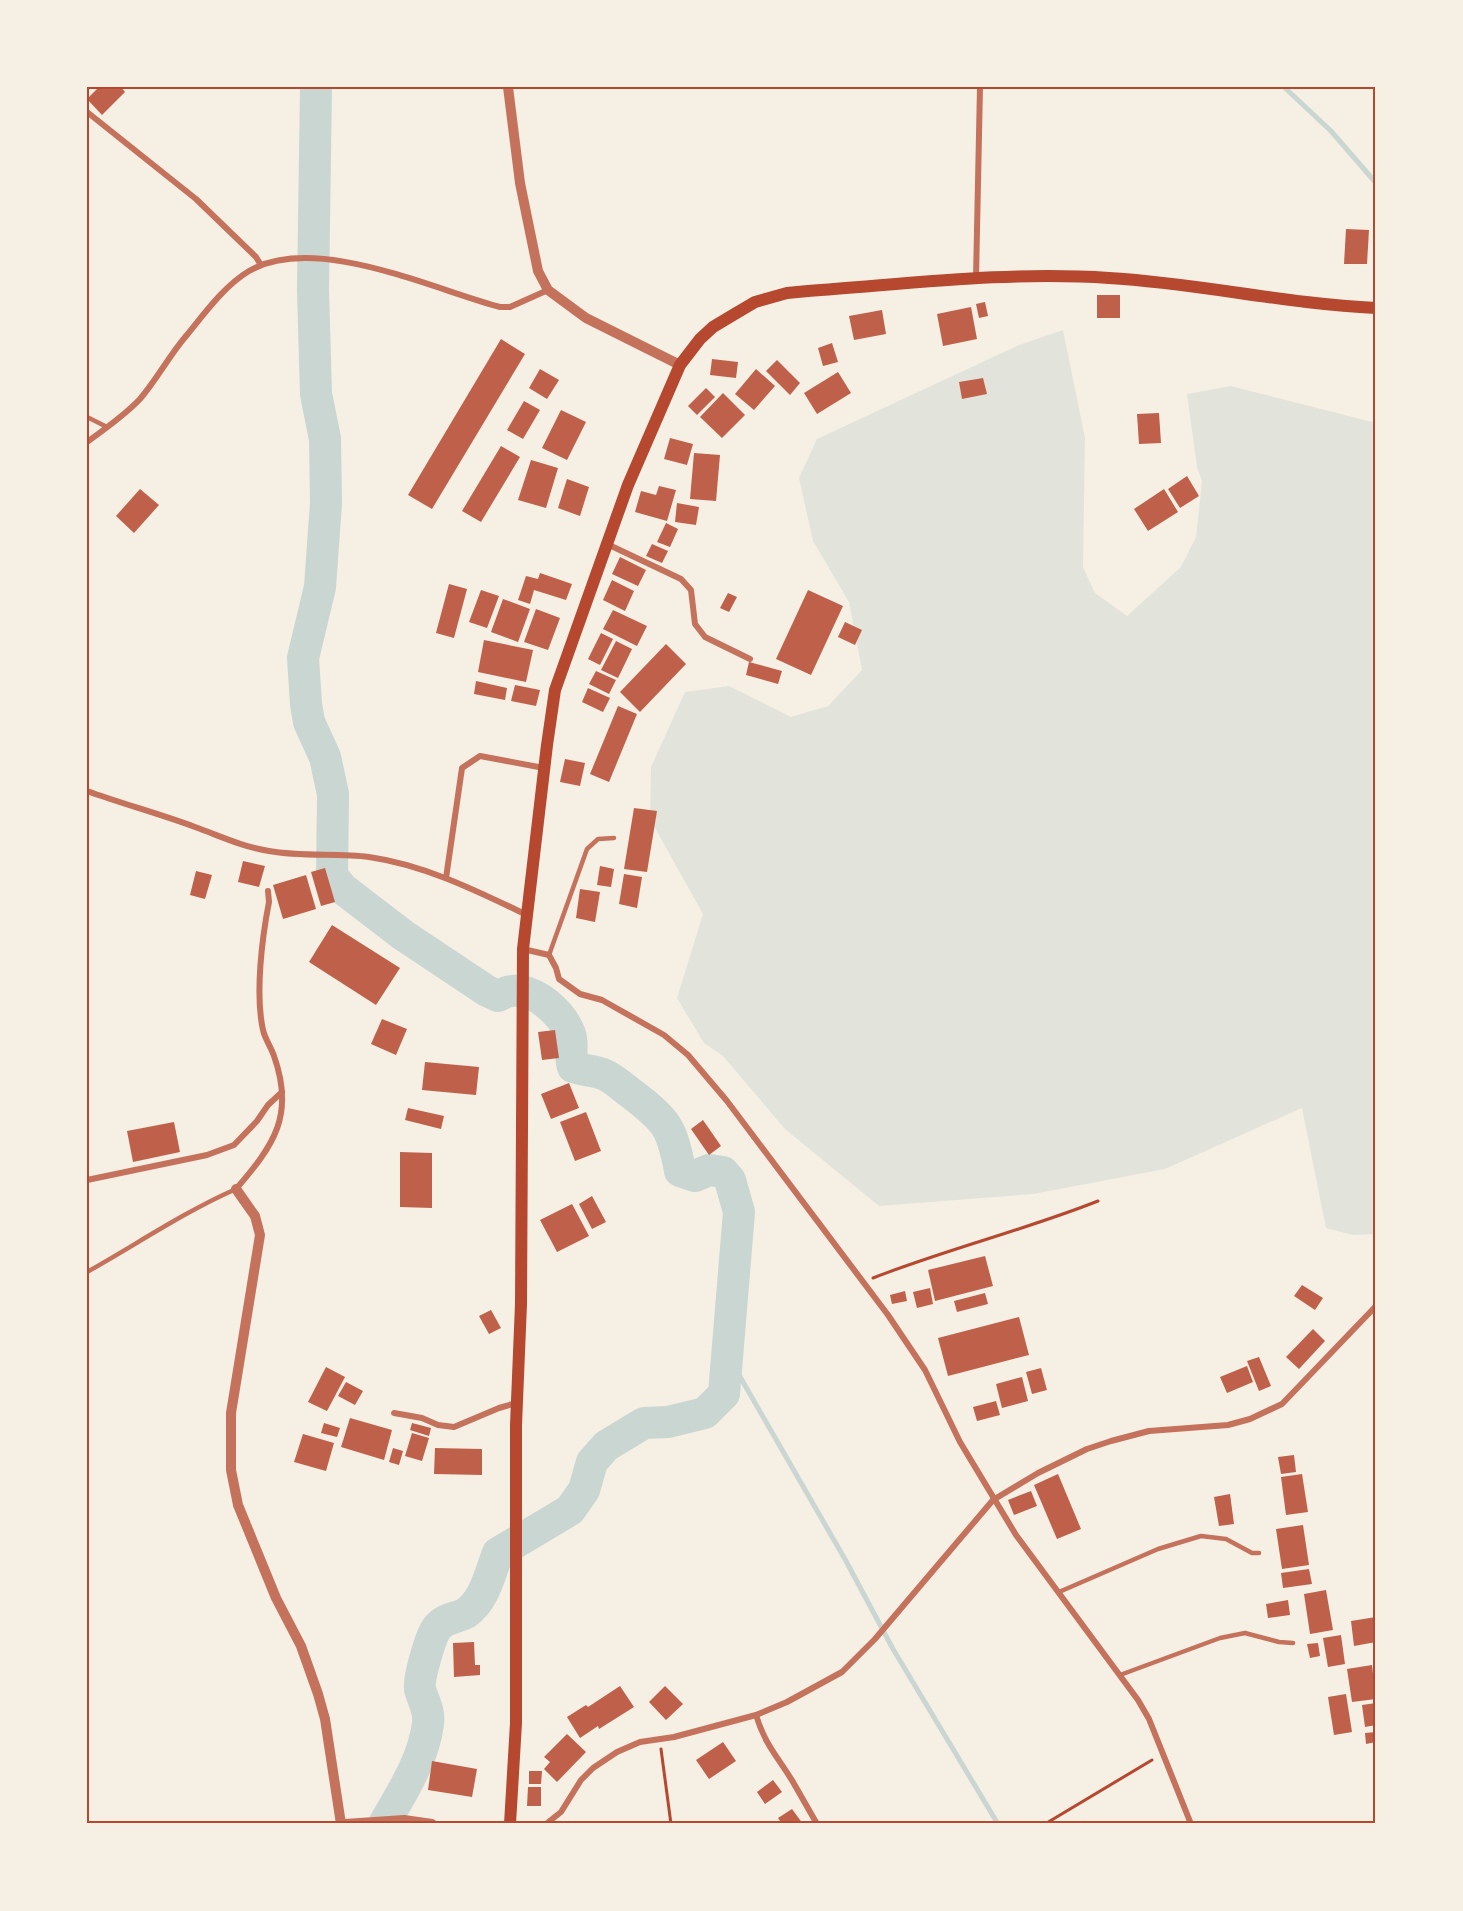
<svg xmlns="http://www.w3.org/2000/svg" width="1463" height="1911" font-family="'Source Sans 3',sans-serif">
<style>
.green{fill:#e2e4dc}
.lines{fill:none;stroke-linecap:round;stroke-linejoin:round}
.stream{stroke:#c9d6d2;stroke-width:5}
.river{stroke:#c9d6d2;stroke-width:32}
.building{fill:#bf614a}
.path{stroke:#b5482f;stroke-width:3}
.service{stroke:#c5725c;stroke-width:4.5}
.minor{stroke:#c5725c;stroke-width:6}
.tertiary{stroke:#c5725c;stroke-width:10}
.secondary{stroke:#b5482f;stroke-width:12}
.neatline{fill:none;stroke:#b5482f;stroke-width:2}
</style>
<rect width="100%" height="100%" fill="#f6efe4"/>
<!-- green -->
<polygon class="green" points="1063,330 1085,438 1083,567 1095,593 1127,616 1181,567 1196,537 1202,481 1197,467 1187,394 1231,386 1376,423 1376,1234 1353,1235 1326,1228 1302,1108 1165,1169 1033,1194 879,1206 785,1129 723,1056 704,1043 677,998 703,914 650,819 651,767 685,692 729,686 791,717 828,706 862,670 849,602 813,541 799,478 817,439 1019,345"/>
<g class="lines">
<!-- stream -->
<g class="stream">
<polyline points="1284,87 1331,131 1376,183"/>
<polyline points="724,1394 735,1368 846,1561 893,1649 998,1824"/>
</g>
<!-- river -->
<path class="river" d="M316,87L313,290L316,394L325,439L326,503L320,587L303,658L306,704L309,722L325,757L333,794L332,876L343,889L403,935L487,991L498,996C502,994 508,991 512,991C536,989 562,1013 570,1034C574,1045 569,1056 573,1067C584,1071 595,1070 605,1075C616,1080 622,1087 632,1094C667,1121 672,1127 680,1171L695,1176L709,1170L723,1172L730,1180L739,1212L724,1394L705,1413L668,1422L644,1423L606,1446L592,1462L584,1490L570,1510L498,1553C490,1573 485,1600 466,1613C455,1619 442,1618 435,1631C430,1640 418,1679 420,1689C423,1701 430,1710 428,1724C423,1761 402,1792 384,1824"/>
</g>
<!-- building -->
<g class="building">
<polygon points="99,87 121,87 125,92 102,115 87,99"/>
<polygon points="1346,229 1369,230 1367,264 1344,264"/>
<rect x="1097" y="295" width="23" height="23"/>
<polygon points="985,302 988,316 979,318 976,304"/>
<polygon points="971,307 977,339 943,346 937,314"/>
<polygon points="882,310 886,334 854,340 849,316"/>
<polygon points="501,339 525,354 432,509 408,495"/>
<polygon points="832,343 838,362 823,366 818,348"/>
<polygon points="712,359 738,362 736,378 710,375"/>
<polygon points="777,360 800,383 790,395 766,371"/>
<polygon points="540,369 559,380 547,399 529,388"/>
<polygon points="756,369 775,386 754,410 735,394"/>
<polygon points="838,372 851,393 817,414 804,393"/>
<polygon points="983,378 987,394 962,399 959,382"/>
<polygon points="706,388 715,397 697,415 688,406"/>
<polygon points="723,393 745,415 722,438 700,417"/>
<polygon points="524,401 540,410 523,439 507,430"/>
<polygon points="561,410 586,422 567,460 542,448"/>
<polygon points="1159,413 1161,443 1139,444 1137,414"/>
<polygon points="670,438 693,444 687,465 664,459"/>
<polygon points="501,446 520,457 481,522 462,511"/>
<polygon points="694,453 720,455 716,501 690,499"/>
<polygon points="531,460 558,468 546,508 518,500"/>
<polygon points="1187,476 1199,496 1180,508 1168,489"/>
<polygon points="567,479 589,487 580,516 558,508"/>
<polygon points="659,486 676,490 667,521 635,512 641,491 656,495"/>
<polygon points="140,489 159,505 134,533 116,516"/>
<polygon points="1164,489 1178,512 1148,531 1134,509"/>
<polygon points="677,503 699,507 696,525 675,522"/>
<polygon points="666,523 678,529 670,547 657,542"/>
<polygon points="652,544 668,551 662,563 646,556"/>
<polygon points="620,557 646,570 638,586 612,574"/>
<polygon points="540,573 572,584 566,600 534,590 530,604 518,600 526,576 538,579"/>
<polygon points="612,580 634,591 625,611 603,600"/>
<polygon points="449,584 467,589 454,638 436,633"/>
<polygon points="481,590 499,596 487,628 469,622"/>
<polygon points="808,590 843,606 811,675 776,659"/>
<polygon points="728,593 737,597 729,612 720,608"/>
<polygon points="503,599 530,609 518,642 491,632"/>
<polygon points="536,609 560,618 548,650 524,642"/>
<polygon points="613,610 647,626 637,646 603,629"/>
<polygon points="845,622 862,630 855,645 838,637"/>
<polygon points="601,633 613,639 600,665 588,659"/>
<polygon points="484,640 533,650 526,682 478,672"/>
<polygon points="616,641 632,649 618,678 601,670"/>
<polygon points="666,644 686,664 640,712 620,692"/>
<polygon points="749,662 782,671 778,684 746,675"/>
<polygon points="596,671 616,680 609,694 589,684"/>
<polygon points="476,681 507,688 505,700 474,694"/>
<polygon points="515,685 540,690 536,706 511,701"/>
<polygon points="588,688 610,698 603,712 582,702"/>
<polygon points="618,706 637,714 609,782 590,774"/>
<polygon points="565,759 585,763 580,786 560,782"/>
<polygon points="634,808 657,811 647,872 624,869"/>
<polygon points="243,861 265,866 259,887 238,882"/>
<polygon points="600,866 614,869 611,887 597,885"/>
<polygon points="325,868 335,902 321,906 311,872"/>
<polygon points="196,871 212,875 205,899 190,895"/>
<polygon points="624,874 642,877 637,908 619,904"/>
<polygon points="306,875 316,909 283,919 273,885"/>
<polygon points="580,889 600,892 595,922 576,918"/>
<polygon points="332,925 400,968 376,1005 309,962"/>
<polygon points="382,1019 407,1029 396,1055 371,1044"/>
<polygon points="555,1030 559,1058 542,1060 538,1032"/>
<polygon points="425,1062 479,1067 476,1095 422,1090"/>
<polygon points="569,1083 579,1108 551,1119 541,1094"/>
<polygon points="408,1108 444,1116 441,1129 405,1120"/>
<polygon points="586,1112 601,1151 575,1161 560,1122"/>
<polygon points="703,1120 721,1146 709,1155 691,1129"/>
<polygon points="174,1122 180,1152 133,1162 127,1131"/>
<polygon points="400,1152 432,1153 432,1208 400,1207"/>
<polygon points="592,1196 606,1222 592,1229 579,1204"/>
<polygon points="572,1204 589,1236 557,1252 540,1220"/>
<polygon points="985,1256 993,1286 935,1301 928,1270"/>
<polygon points="1302,1285 1323,1298 1315,1310 1294,1296"/>
<polygon points="930,1288 933,1304 917,1308 913,1292"/>
<polygon points="905,1291 907,1301 892,1304 890,1295"/>
<polygon points="985,1293 988,1304 957,1312 954,1301"/>
<polygon points="491,1310 501,1328 489,1334 479,1316"/>
<polygon points="1019,1317 1029,1355 948,1376 938,1338"/>
<polygon points="1313,1329 1325,1341 1299,1369 1286,1357"/>
<polygon points="1259,1357 1271,1386 1259,1391 1247,1361"/>
<polygon points="1247,1366 1253,1382 1227,1393 1220,1377"/>
<polygon points="326,1367 345,1377 327,1411 308,1402"/>
<polygon points="1041,1368 1047,1390 1032,1394 1026,1372"/>
<polygon points="1022,1377 1028,1401 1002,1408 996,1384"/>
<polygon points="346,1382 363,1391 355,1405 338,1396"/>
<polygon points="996,1401 1000,1415 977,1421 973,1407"/>
<polygon points="350,1418 392,1430 384,1460 341,1447"/>
<polygon points="324,1423 340,1428 337,1437 321,1433"/>
<polygon points="412,1423 431,1428 429,1436 410,1430"/>
<polygon points="412,1433 429,1438 422,1461 405,1456"/>
<polygon points="303,1434 334,1443 326,1471 294,1462"/>
<polygon points="393,1448 403,1451 399,1465 389,1462"/>
<polygon points="435,1448 482,1449 482,1475 434,1474"/>
<polygon points="1294,1455 1296,1472 1281,1474 1278,1457"/>
<polygon points="1058,1474 1081,1529 1057,1539 1034,1485"/>
<polygon points="1302,1474 1308,1512 1286,1515 1281,1477"/>
<polygon points="1031,1491 1037,1506 1014,1515 1008,1500"/>
<polygon points="1230,1494 1234,1524 1219,1526 1214,1497"/>
<polygon points="1303,1525 1309,1565 1282,1569 1276,1529"/>
<polygon points="1309,1569 1312,1584 1283,1588 1281,1573"/>
<polygon points="1326,1590 1333,1630 1310,1634 1304,1594"/>
<polygon points="1288,1600 1290,1615 1268,1618 1266,1604"/>
<polygon points="1376,1617 1376,1642 1354,1646 1351,1621"/>
<polygon points="1341,1635 1345,1664 1328,1667 1323,1638"/>
<polygon points="474,1642 475,1665 480,1665 480,1675 454,1677 453,1643"/>
<polygon points="1318,1643 1320,1656 1310,1658 1307,1644"/>
<polygon points="1372,1665 1376,1699 1352,1702 1347,1669"/>
<polygon points="620,1686 634,1707 599,1729 598,1726 580,1738 567,1717 586,1705 588,1707"/>
<polygon points="665,1686 683,1704 666,1720 649,1702"/>
<polygon points="1346,1694 1352,1732 1334,1735 1328,1697"/>
<polygon points="1376,1703 1376,1725 1365,1727 1362,1705"/>
<polygon points="1376,1732 1376,1742 1366,1744 1365,1733"/>
<polygon points="567,1734 586,1752 557,1782 544,1769 550,1762 544,1757"/>
<polygon points="723,1742 736,1761 709,1779 696,1760"/>
<polygon points="432,1761 477,1769 472,1797 428,1790"/>
<polygon points="529,1771 542,1771 541,1784 529,1784"/>
<polygon points="773,1780 782,1792 765,1804 757,1792"/>
<polygon points="528,1787 541,1787 541,1806 527,1806"/>
<polygon points="792,1809 803,1824 782,1824 778,1818"/>
</g>
<g class="lines">
<!-- path -->
<g class="path">
<path d="M873,1278C947,1249 1025,1230 1098,1201"/>
<polyline points="661,1749 671,1824"/>
<polyline points="1045,1824 1152,1760"/>
</g>
<!-- service -->
<g class="service">
<polyline points="87,417 107,427"/>
<polyline points="549,955 587,849 598,839 614,838"/>
<path d="M87,1272C137,1244 184,1212 236,1189"/>
<polyline points="1059,1592 1158,1549 1201,1536 1226,1539 1252,1553 1259,1553"/>
<polyline points="1120,1675 1220,1638 1245,1633 1279,1642 1293,1643"/>
</g>
<!-- minor -->
<g class="minor">
<polyline points="87,112 196,199 256,257 261,265"/>
<polyline points="976,278 980,87"/>
<path d="M87,442C105,429 125,415 140,399C157,379 169,356 186,336C204,314 224,286 249,271C315,233 432,289 500,307H510L548,290"/>
<polyline points="607,544 681,579 691,590 695,624 705,637 750,659"/>
<path d="M87,791C123,804 160,814 195,827C220,836 243,847 269,851C302,857 336,853 369,857C425,865 477,891 527,915"/>
<polyline points="446,878 462,768 480,756 544,768"/>
<polyline points="523,949 549,955 556,968 559,979 580,994 602,1000 664,1035 688,1055 727,1101 888,1315 925,1370 960,1442 1016,1535 1138,1700 1149,1719 1191,1824"/>
<polyline points="87,1180 207,1155 234,1145 257,1121 268,1105 282,1092"/>
<path d="M236,1189C274,1145 295,1115 274,1056C271,1047 265,1039 263,1030C255,994 262,938 269,902L268,891"/>
<polyline points="394,1413 422,1418 438,1425 454,1427 499,1408 516,1403"/>
<path d="M756,1715C765,1745 778,1757 793,1782C801,1796 809,1810 817,1824"/>
<polyline points="546,1824 561,1812 581,1780 593,1768 617,1752 640,1742 674,1737 756,1715 787,1702 842,1672 875,1639 993,1500 1038,1473 1087,1449 1111,1441 1149,1431 1228,1425 1250,1419 1282,1404 1376,1306"/>
</g>
<!-- tertiary -->
<g class="tertiary">
<polyline points="508,87 520,183 538,271 548,290 586,318 680,365"/>
<polyline points="236,1189 255,1216 260,1235 231,1413 231,1470 238,1505 276,1598 301,1646 318,1694 325,1719 341,1824"/>
<polyline points="345,1824 404,1820 432,1824"/>
</g>
<!-- secondary -->
<path class="secondary" d="M510,1824L516,1723V1425L521,1304L523,949L547,745L555,690L628,485L680,365L700,339L713,327L733,315L755,302L787,293L808,291C908,284 1008,271 1109,278C1198,283 1286,304 1376,308"/>
</g>
<!-- border -->
<rect width="1463" height="1911" fill="none" stroke="#f6efe4" stroke-width="177"/>
<rect x="88" y="88" width="1286" height="1734" class="neatline"/>
</svg>
